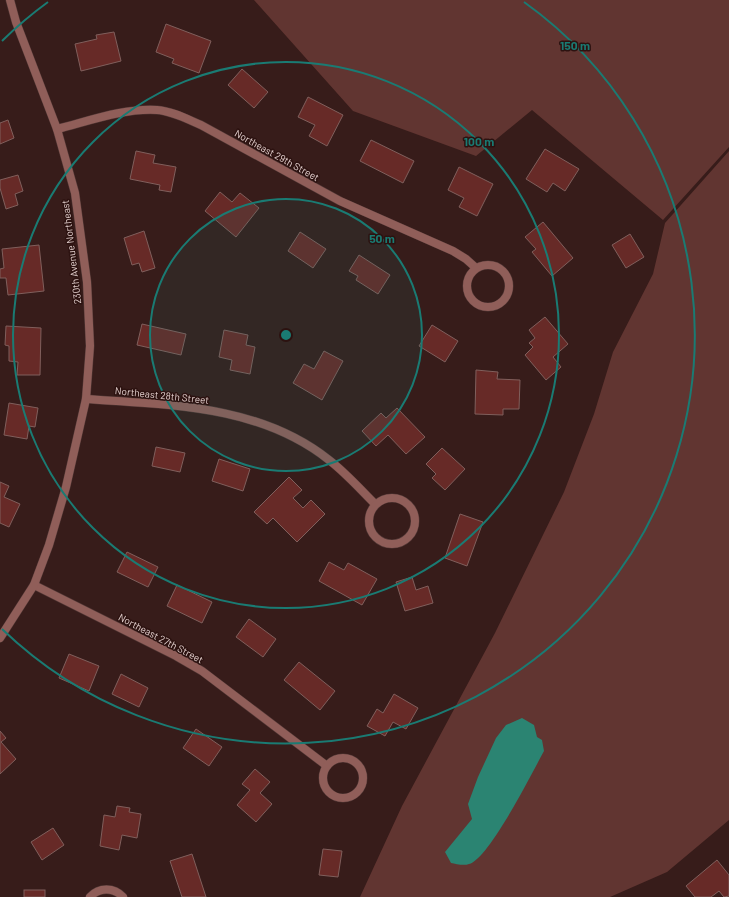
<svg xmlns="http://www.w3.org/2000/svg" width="729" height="897" font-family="Barlow,sans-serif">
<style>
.green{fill:#613531}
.water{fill:#2b8472}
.building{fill:#672a27;stroke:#805f5c}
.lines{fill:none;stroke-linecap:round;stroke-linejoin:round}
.minor-casing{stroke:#533937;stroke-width:9}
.minor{stroke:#905e59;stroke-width:8}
.ring{fill:none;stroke:#1a7b73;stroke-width:2}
.labels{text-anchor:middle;stroke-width:3;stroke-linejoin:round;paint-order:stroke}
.street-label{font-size:10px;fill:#e4d1cf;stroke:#2c1210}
.centre{fill:#1a7b73;stroke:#2c1210;stroke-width:2}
.ring-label{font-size:12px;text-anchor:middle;font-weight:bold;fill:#1a7b73;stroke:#2c1210;stroke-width:3;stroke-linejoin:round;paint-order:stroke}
</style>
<rect width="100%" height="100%" fill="#371c1a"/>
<!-- green -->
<g class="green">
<polygon points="254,0 729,0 729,147 663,220 532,110 476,156 353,111"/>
<polygon points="729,151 729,820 667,872 610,897 360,897 402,806 495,633 564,492 594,414 613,352 653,274 665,223"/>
</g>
<!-- water -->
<path class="water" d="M522,718L534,725L537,737L542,740L544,751C533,771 489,859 469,864C464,866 456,864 451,863L445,852L472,819L468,804L478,777L496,738L506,725Z"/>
<!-- building -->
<g class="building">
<polygon points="166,24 211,41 199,73 172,63 174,59 156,52"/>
<polygon points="114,32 121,61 81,71 75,44 97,39 96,35"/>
<polygon points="242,69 268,92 254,108 228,85"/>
<polygon points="308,97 343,115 327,146 309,136 315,125 298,117"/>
<polygon points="8,120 14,138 0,144 0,123"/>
<polygon points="371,140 414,161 403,183 360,161"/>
<polygon points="545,149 579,169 565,191 553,183 547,192 526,179"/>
<polygon points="136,151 155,155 153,163 176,167 171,192 159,190 160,185 130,179"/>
<polygon points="459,167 493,184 477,216 459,207 464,198 448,190"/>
<polygon points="18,175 23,191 15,194 18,205 6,209 0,188 0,180"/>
<polygon points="220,192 232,202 240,193 259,208 236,237 205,211"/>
<polygon points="543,222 573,258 552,276 532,252 536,249 525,237"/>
<polygon points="144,231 155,268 142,272 139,263 132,265 124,238"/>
<polygon points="300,232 326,249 313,268 288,251"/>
<polygon points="630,234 644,257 626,268 612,245"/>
<polygon points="39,245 44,291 8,295 6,278 0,278 0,269 4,268 2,249"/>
<polygon points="359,255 390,275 378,294 356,280 358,276 349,271"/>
<polygon points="545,317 568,344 553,357 561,367 546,380 525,355 533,347 529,343 535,338 529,330"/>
<polygon points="142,324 186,334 181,355 137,345"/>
<polygon points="432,325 458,341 445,362 419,346"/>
<polygon points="6,326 41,328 40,375 17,375 18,362 9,361 9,346 5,345"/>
<polygon points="224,330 248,335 246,345 255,347 250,374 230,370 232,360 219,357"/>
<polygon points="324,351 343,361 322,400 293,383 304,364 314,369"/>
<polygon points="476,370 498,372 497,379 520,380 519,409 503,409 503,415 475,414"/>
<polygon points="9,403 38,408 35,427 29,426 27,439 4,435"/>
<polygon points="397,408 425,437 406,454 388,435 376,446 362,431 381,413 386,418"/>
<polygon points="156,447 185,453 180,472 152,466"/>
<polygon points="442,448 465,469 445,490 432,478 436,474 426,464"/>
<polygon points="219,459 250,469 243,491 212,481"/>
<polygon points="289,477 302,490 293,498 303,508 311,500 325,514 297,542 273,518 267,524 254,512"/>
<polygon points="0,482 9,486 4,497 20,504 9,527 0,523"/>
<polygon points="460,514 483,522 467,566 445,558"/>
<polygon points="127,552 158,567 148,587 117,572"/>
<polygon points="329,562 344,570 348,563 377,579 362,605 319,581"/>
<polygon points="412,577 416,590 428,586 433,603 405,611 396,582"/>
<polygon points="177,585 212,602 202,623 167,606"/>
<polygon points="249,619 276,639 263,657 236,637"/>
<polygon points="69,654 99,666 89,691 59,678"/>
<polygon points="299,662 335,691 320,710 284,680"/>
<polygon points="121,674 148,688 139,707 112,694"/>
<polygon points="394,694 418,708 406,729 393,722 385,736 367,726 377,709 383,713"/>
<polygon points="196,729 222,747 209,766 183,748"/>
<polygon points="0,731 6,738 1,742 16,759 0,774"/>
<polygon points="255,769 270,782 260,793 272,804 256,822 237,805 250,790 242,784"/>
<polygon points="117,806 130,808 129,812 141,814 137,838 122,835 119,850 100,846 104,815 115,817"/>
<polygon points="53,828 64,845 42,860 31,842"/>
<polygon points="323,849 342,851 338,877 319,875"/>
<polygon points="192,854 206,897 182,897 170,861"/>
<polygon points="717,860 729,875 729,896 724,897 719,891 711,897 695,897 686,886"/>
<rect x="24" y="890" width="21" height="7"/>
</g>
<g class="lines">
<defs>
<g id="minor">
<path d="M57,129C89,121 124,108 157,110C172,111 187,119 201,125L340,201L453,251L466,259L476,268"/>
<circle cx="488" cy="286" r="21"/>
<path d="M86,399C171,405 260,405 329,460C346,473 360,489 375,504"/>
<circle cx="392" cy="521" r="23"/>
<polyline points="34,585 176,656 202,671 327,766"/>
<polyline points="0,638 34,585 49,545 66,487 86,399 90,346 87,282 75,193 57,129 16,22 10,0"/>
<circle cx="343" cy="778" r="20"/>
<path d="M90,897C99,887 114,887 123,897"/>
</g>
</defs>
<!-- minor casing -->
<use href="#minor" class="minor-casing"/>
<!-- minor -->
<use href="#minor" class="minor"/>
</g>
<!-- distance rings -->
<circle cx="286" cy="335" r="136" fill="#1a7b73" fill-opacity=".12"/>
<g class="ring">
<circle cx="286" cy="335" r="136"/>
<circle cx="286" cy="335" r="273"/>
<path d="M2 41A409 409 0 0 1 48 2M524 2A409 409 0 1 1 2 629"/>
</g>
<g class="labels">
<!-- street labels -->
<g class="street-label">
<text transform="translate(277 155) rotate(29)" y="4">Northeast 29th Street</text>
<text transform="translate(71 252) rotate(-97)" y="4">230th Avenue Northeast</text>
<text transform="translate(162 395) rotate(6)" y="4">Northeast 28th Street</text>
<text transform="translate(161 638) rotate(28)" y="4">Northeast 27th Street</text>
</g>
</g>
<circle cx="286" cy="335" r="6" class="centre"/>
<g class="ring-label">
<text x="575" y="50">150 m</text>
<text x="479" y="146">100 m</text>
<text x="382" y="243">50 m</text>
</g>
</svg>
